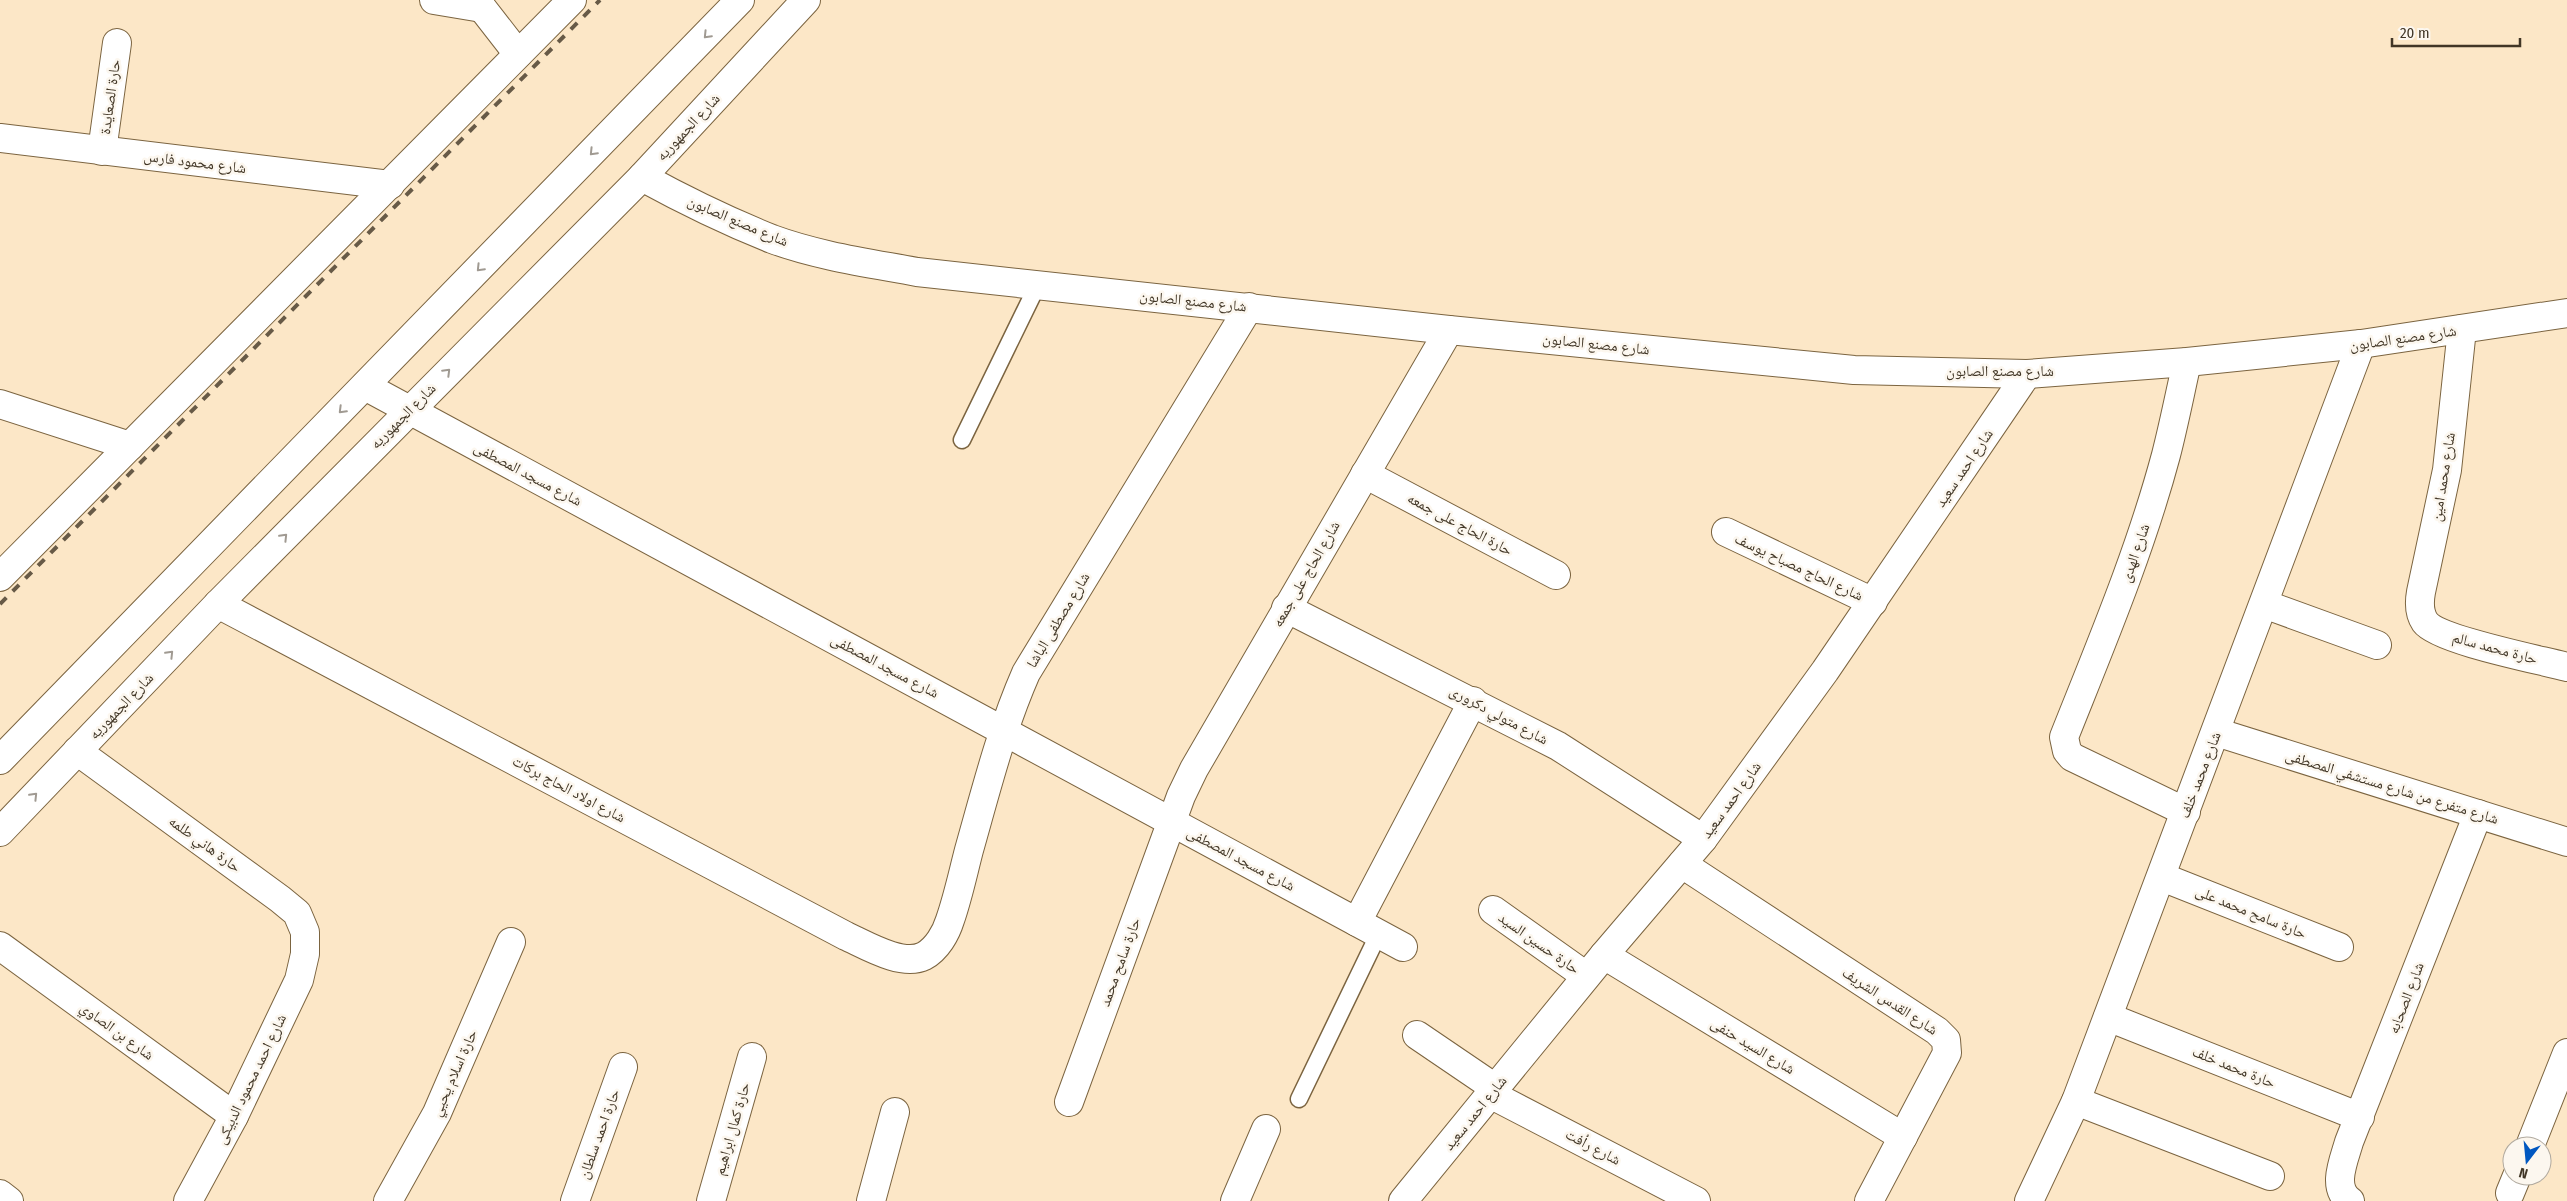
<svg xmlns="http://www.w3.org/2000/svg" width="2567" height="1201" font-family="'Fira Sans Condensed','Noto Naskh Arabic',sans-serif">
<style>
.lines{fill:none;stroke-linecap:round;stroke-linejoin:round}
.service-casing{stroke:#7b6440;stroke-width:19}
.minor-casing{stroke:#7b6440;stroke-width:30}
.tertiary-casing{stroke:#7b6440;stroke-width:30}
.secondary-casing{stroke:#7b6440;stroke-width:30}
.service{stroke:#fff;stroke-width:16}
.minor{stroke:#fff;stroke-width:28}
.tertiary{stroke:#fff;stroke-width:28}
.secondary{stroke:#fff;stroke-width:28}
.rail{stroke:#675a47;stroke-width:4;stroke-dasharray:9 9;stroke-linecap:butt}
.oneway{stroke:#a09a92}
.labels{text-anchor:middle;stroke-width:5;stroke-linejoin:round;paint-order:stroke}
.street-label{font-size:15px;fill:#413626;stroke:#fcf7ef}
</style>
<rect width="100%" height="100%" fill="#fce7c7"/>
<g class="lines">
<defs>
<g id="service">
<polyline points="962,440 1038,284"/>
<polyline points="1299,1099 1379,933"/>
</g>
<g id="minor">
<polyline points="434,0 482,8"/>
<polyline points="476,0 518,54"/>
<polyline points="0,138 390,185"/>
<polyline points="102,151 117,43"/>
<path d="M2462,329L2447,470L2421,592C2419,603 2419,613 2425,622C2438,640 2541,660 2567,667"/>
<polyline points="365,386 1403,947"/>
<polyline points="0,404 130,446"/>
<polyline points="1365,474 1556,575"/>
<polyline points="1726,532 1873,602"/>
<polyline points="0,577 572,0"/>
<path d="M218,604L846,936C866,945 902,967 924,956C937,949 946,933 950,920C958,897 963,873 969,850C986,790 1001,730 1026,673L1249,307"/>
<polyline points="2264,604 2377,645"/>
<polyline points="1286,608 1558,746 1703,839"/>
<polyline points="2216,732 2567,842"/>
<polyline points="77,751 280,899 297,913 305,932 305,954 299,980 234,1116 188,1201"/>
<path d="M2186,812L2072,757L2067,751L2064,737C2101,644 2140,552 2166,455C2174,424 2180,393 2187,362"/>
<polyline points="1682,864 1937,1031 1946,1040 1947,1053 1869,1201"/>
<polyline points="2162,877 2339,947"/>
<polyline points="1493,910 1586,976"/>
<polyline points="1357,922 1473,701"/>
<polyline points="0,946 234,1116"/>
<polyline points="1604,955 1903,1137"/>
<polyline points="2108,1017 2360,1117"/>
<polyline points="1417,1035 1495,1088"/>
<polyline points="1490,1094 1696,1201"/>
<polyline points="2076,1101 2270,1176"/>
<polyline points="1069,1102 1181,796 1194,769 1449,330"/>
<polyline points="2530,1146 2567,1053"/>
<polyline points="2510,1193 2517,1176"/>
<polyline points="0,1194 9,1201"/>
<polyline points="388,1201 437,1113 511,942"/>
<polyline points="575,1201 623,1067"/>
<polyline points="711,1201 752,1057"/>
<polyline points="871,1201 895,1112"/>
<polyline points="1235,1201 1266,1129"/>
<polyline points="1403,1201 1604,955 1703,839 1825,671 2027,374"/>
<polyline points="2029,1201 2076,1101 2361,344"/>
<path d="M2350,1201C2331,1188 2344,1160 2349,1142L2478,814"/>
</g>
<path id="tertiary" d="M642,177C684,200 727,221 772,239C818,256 869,263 917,272L1449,330L1854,370L2027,374L2187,362L2361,344L2567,313"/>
<g id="secondary">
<polyline points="0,760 740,0"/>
<polyline points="0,832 218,604 642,177 806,0"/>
</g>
</defs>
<!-- service casing -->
<use href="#service" class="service-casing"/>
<!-- minor casing -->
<use href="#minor" class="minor-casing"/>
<!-- tertiary casing -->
<use href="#tertiary" class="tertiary-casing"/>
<!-- secondary casing -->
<use href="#secondary" class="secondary-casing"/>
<!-- service -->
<use href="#service" class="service"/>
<!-- minor -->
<use href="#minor" class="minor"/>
<!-- tertiary -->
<use href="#tertiary" class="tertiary"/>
<!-- secondary -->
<use href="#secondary" class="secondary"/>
<!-- rail -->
<polyline class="rail" points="0,604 600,0"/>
</g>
<!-- one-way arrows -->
<defs><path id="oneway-chevron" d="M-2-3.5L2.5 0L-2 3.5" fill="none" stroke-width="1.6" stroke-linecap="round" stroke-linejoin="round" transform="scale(1.25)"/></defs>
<g class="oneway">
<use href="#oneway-chevron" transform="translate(707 35) rotate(134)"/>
<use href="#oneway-chevron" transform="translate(593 152) rotate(134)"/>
<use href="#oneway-chevron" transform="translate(480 268) rotate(134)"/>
<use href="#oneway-chevron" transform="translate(447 372) rotate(-45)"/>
<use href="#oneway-chevron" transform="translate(342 410) rotate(135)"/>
<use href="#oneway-chevron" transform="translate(284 537) rotate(-46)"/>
<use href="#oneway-chevron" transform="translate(170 654) rotate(-46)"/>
<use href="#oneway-chevron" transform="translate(34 796) rotate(-46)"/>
</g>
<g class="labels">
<!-- street labels -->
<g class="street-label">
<text transform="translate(110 97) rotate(-82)" y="5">حارة الصعايدة</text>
<text transform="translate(688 127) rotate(-47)" y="5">شارع الجمهوريه</text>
<text transform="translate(195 162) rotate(7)" y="5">شارع محمود فارس</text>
<text transform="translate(738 221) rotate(23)" y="5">شارع مصنع الصابون</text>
<text transform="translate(1193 301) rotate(6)" y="5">شارع مصنع الصابون</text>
<text transform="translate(2403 338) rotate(-8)" y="5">شارع مصنع الصابون</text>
<text transform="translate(1596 344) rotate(6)" y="5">شارع مصنع الصابون</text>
<text x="2000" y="376">شارع مصنع الصابون</text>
<text transform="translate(403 416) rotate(-45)" y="5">شارع الجمهوريه</text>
<text transform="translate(1964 468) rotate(-56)" y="5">شارع احمد سعيد</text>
<text transform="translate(528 474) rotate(28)" y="5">شارع مسجد المصطفى</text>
<text transform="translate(2443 477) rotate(-81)" y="5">شارع محمد امين</text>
<text transform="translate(1460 524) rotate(28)" y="5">حارة الحاج على جمعه</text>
<text transform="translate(2135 553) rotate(-71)" y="5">شارع الهدى</text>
<text transform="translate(1799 567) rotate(25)" y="5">شارع الحاج مصباح يوسف</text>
<text transform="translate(1306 574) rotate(-60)" y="5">شارع الحاج على جمعه</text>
<text transform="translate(1058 620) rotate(-59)" y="5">شارع مصطفى الباشا</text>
<text transform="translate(2495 648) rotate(15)" y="5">حارة محمد سالم</text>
<text transform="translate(885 666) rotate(28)" y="5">شارع مسجد المصطفى</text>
<text transform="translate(121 706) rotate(-46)" y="5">شارع الجمهوريه</text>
<text transform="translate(1499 715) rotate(28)" y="5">شارع متولي دكرورى</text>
<text transform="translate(2200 775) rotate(-69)" y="5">شارع محمد خلف</text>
<text transform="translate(2392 787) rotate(17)" y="5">شارع متفرع من شارع مستشفي المصطفى</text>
<text transform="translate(569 789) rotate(28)" y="5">شارع اولاد الحاج بركات</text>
<text transform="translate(1731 800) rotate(-54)" y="5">شارع احمد سعيد</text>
<text transform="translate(205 844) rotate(36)" y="5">حارة هاني طلمه</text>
<text transform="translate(1241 859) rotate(28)" y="5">شارع مسجد المصطفى</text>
<text transform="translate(2251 912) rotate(22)" y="5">حارة سامح محمد على</text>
<text transform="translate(1539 943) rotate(35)" y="5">حارة حسين السيد</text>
<text transform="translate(1120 962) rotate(-70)" y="5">حارة سامح محمد</text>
<text transform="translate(2406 998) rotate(-69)" y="5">شارع الصحابه</text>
<text transform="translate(1890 1001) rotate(33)" y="5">شارع القدس الشريف</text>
<text transform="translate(117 1031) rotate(36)" y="5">شارع بن الصاوي</text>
<text transform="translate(1753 1046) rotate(31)" y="5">شارع السيد حنفى</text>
<text transform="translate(2234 1067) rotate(22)" y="5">حارة محمد خلف</text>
<text transform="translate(454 1073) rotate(-66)" y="5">حارة اسلام يحيي</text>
<text transform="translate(251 1079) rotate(-64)" y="5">شارع احمد محمود الدبيكى</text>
<text transform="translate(1475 1113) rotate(-51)" y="5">شارع احمد سعيد</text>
<text transform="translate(732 1129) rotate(-74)" y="5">حارة كمال ابراهيم</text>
<text transform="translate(599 1134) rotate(-70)" y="5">حارة احمد سلطان</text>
<text transform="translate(1593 1147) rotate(28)" y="5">شارع رأفت</text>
</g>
</g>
<!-- north arrow -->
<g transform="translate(2527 1161) rotate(196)"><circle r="24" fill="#fcf7ef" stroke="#b1aa9f"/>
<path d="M0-4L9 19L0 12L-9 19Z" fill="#0057c0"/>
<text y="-8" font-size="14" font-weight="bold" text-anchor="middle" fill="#413626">N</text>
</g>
<!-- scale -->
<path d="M2392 38v8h128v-8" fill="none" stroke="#413626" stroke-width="2.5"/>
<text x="2400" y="38" font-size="15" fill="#413626" stroke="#fcf7ef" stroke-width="4" paint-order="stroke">20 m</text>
</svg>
